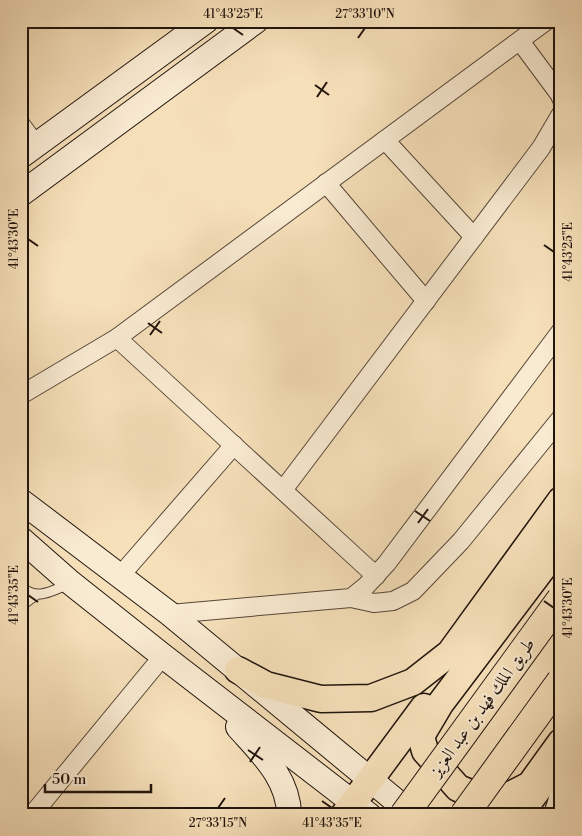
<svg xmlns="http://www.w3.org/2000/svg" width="582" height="836" font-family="'Libre Bodoni',Amiri,serif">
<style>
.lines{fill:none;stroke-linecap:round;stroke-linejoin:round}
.lane-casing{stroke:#564738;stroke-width:11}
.street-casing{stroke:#564738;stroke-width:20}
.secondary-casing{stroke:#21140d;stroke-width:26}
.primary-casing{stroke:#21140d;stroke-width:29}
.lane{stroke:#f9ebd2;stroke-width:9}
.street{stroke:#f9ebd2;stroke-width:18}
.secondary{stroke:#f9ebd2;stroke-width:24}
.primary{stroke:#f6e0ba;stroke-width:26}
.highway-bridge-casing{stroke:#21140d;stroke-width:30;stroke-linecap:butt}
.highway-bridge{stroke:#f6e0ba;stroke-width:28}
.ticks{fill:none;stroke:#21140d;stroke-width:2}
.labels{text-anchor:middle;stroke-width:4;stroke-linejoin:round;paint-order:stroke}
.street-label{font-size:18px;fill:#21140d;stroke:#f9ebd2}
.neatline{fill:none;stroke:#21140d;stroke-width:2}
.ticks-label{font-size:12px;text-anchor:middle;fill:#21140d}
</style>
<rect width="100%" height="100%" fill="#f6e0ba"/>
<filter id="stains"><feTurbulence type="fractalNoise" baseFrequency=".004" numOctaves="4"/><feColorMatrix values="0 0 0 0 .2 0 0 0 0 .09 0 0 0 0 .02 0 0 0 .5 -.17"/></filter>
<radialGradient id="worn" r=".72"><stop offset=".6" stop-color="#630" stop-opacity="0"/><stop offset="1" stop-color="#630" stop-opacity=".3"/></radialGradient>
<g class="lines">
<defs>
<g id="lane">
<path d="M21,587C38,601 51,591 69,584"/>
<polyline points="21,606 36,595"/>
</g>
<g id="street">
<polyline points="520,41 560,95 561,98"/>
<polyline points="21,125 36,145"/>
<polyline points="385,140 474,237"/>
<polyline points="326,183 426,301"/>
<polyline points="117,338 376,576"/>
<polyline points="21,395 117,338 546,21"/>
<polyline points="283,490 541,148 561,114"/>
<polyline points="120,576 234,445"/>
<polyline points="351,598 374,603 393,601 413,591 461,541 561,418"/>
<polyline points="170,614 351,598 366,586 387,563 561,331"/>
<polyline points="32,815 163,656"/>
</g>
<g id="secondary">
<polyline points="21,156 206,21"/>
<polyline points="21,194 256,21"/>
<polyline points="21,501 170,614 413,815"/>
<polyline points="21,539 71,583 163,656 369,815"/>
<path d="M238,727C260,752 289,778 289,815"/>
<polyline points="556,815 561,799"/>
</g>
<g id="primary">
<polyline points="561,540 545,565 440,704 421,736 425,751 458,788 494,803 530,785 561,742"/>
<polyline points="238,670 266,685 321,699 371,698 413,682 450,653 561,500"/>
<polyline points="344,815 424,707"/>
<polyline points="519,815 546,779"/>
</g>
</defs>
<!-- lane casing -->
<use href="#lane" class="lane-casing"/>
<!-- street casing -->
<use href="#street" class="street-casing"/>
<!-- secondary casing -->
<use href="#secondary" class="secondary-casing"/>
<!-- primary casing -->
<use href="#primary" class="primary-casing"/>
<!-- lane -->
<use href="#lane" class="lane"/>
<!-- street -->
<use href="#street" class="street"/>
<!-- secondary -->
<use href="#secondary" class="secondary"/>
<!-- primary -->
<use href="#primary" class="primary"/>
<defs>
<g id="highway-bridge">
<polyline points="404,815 561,599"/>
<polyline points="464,815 561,681"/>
</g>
</defs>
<!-- highway-bridge casing -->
<use href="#highway-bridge" class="highway-bridge-casing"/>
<!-- highway-bridge -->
<use href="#highway-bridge" class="highway-bridge"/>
</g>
<!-- ticks -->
<path class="ticks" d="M233,28L243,35M358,38L365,28M315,85L329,95M317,97L327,82M28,239L38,246M544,245L554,252M148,323L162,333M150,335L160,321M415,511L430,521M418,523L428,509M28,595L38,602M544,601L554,608M248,750L263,760M250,762L260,747M322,801L332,808M218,808L225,798"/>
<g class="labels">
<!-- street labels -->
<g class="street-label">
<text transform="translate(482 707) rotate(-54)" y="6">طريق الملك فهد بن عبد العزيز</text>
</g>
</g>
<!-- margin -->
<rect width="582" height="836" fill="none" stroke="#f6e0ba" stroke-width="55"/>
<!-- scale -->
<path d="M45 784v8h106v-8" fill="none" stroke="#21140d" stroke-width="2.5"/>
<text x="52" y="784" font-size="15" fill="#21140d" stroke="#f9ebd2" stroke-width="4" paint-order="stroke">50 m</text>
<rect x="28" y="28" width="526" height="780" class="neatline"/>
<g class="ticks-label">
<text x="233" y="18">41°43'25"E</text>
<text x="365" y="18">27°33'10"N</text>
<text transform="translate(14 239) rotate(-90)" y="4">41°43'30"E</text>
<text transform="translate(568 252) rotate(-90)" y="4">41°43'25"E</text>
<text transform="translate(14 595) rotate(-90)" y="4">41°43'35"E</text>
<text transform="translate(568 608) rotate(-90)" y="4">41°43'30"E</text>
<text x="218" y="827">27°33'15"N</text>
<text x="332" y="827">41°43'35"E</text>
</g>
<rect width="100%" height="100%" filter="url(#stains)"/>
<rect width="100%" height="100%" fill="url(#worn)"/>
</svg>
